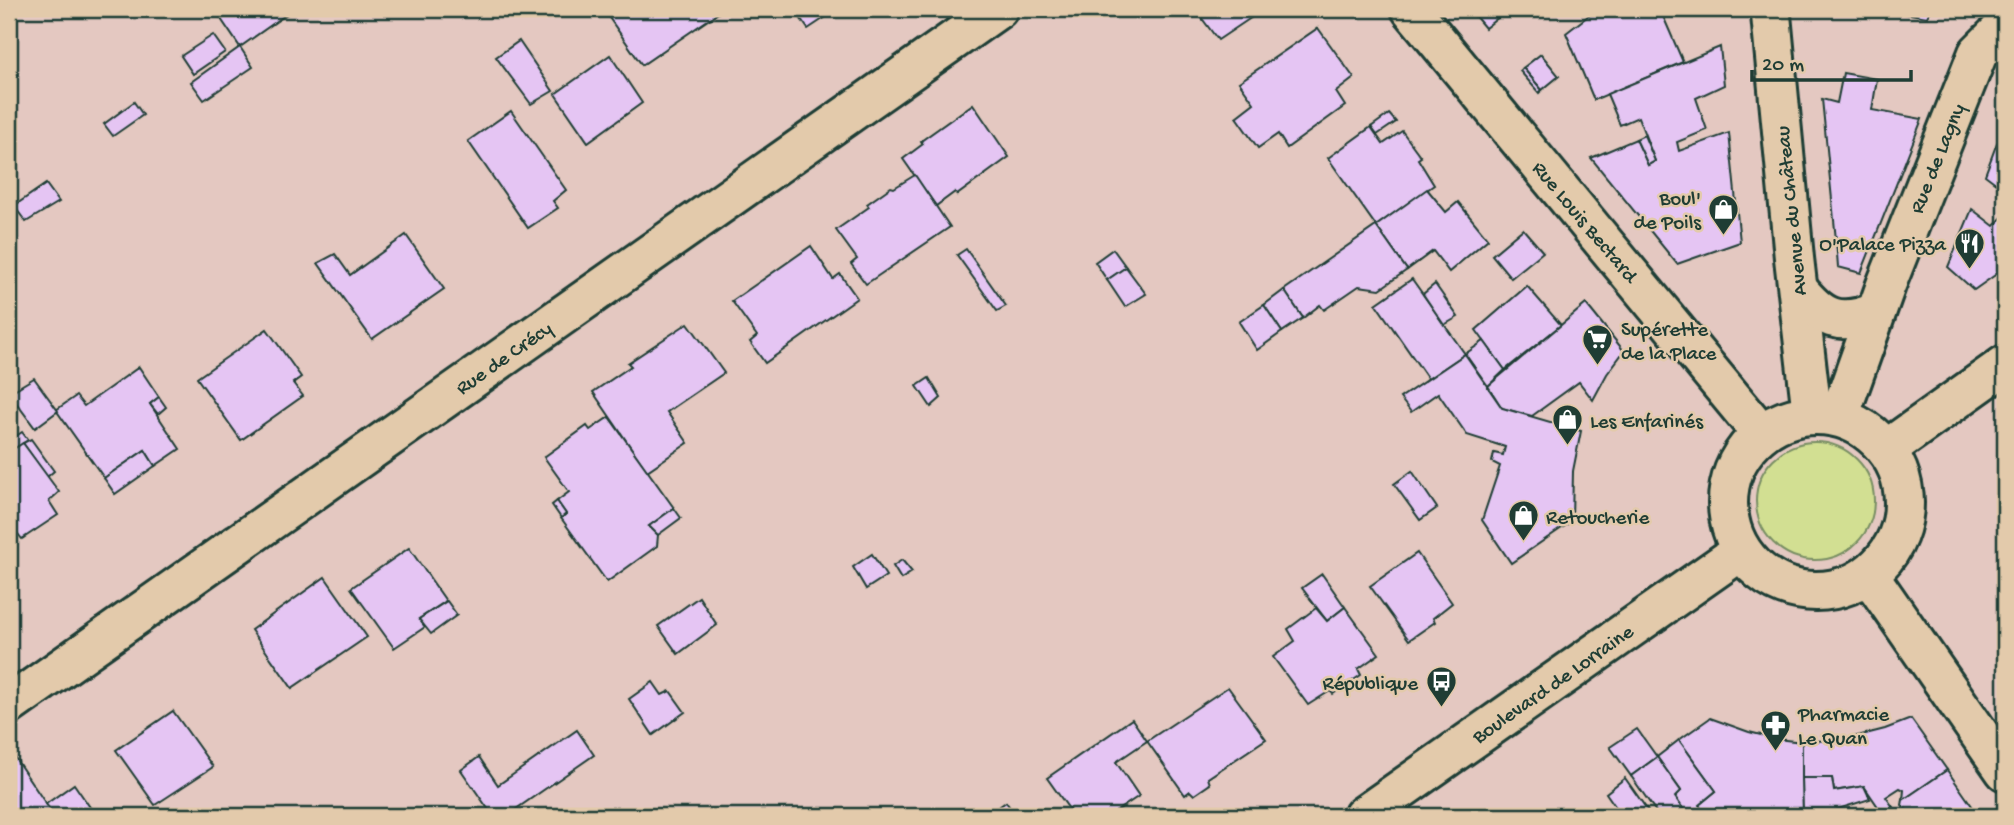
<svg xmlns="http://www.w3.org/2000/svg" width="2014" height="825" font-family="'Gochi Hand',sans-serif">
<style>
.green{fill:#d2df92;stroke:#788e63;stroke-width:2}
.building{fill:#e5c5f3;stroke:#1f3d34;stroke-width:2}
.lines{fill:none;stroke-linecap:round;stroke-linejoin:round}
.minor-casing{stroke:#1f3d34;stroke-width:44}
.major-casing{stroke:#1f3d34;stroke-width:44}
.minor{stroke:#e3caab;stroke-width:38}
.major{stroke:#e3caab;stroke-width:38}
.labels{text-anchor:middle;stroke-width:5;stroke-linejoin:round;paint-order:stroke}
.street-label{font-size:21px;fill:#1f3d34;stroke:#e3caab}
.poi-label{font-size:21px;fill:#1f3d34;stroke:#e3caab;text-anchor:start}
</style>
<rect width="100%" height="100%" fill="#e4c8c1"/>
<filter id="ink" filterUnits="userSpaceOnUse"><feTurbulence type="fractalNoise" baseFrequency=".0143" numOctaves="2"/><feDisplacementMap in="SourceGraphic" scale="14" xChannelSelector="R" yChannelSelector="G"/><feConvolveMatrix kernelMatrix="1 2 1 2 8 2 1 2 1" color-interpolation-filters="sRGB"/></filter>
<g filter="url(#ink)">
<!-- green -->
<circle class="green" cx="1815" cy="501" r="59"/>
<!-- building -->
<g class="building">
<polygon points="236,9 294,9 240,47 221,19"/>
<polygon points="603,9 715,9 718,13 642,65"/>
<polygon points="794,9 838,9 808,29"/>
<polygon points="1195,9 1264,9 1218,40"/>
<polygon points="1469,9 1509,9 1485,28"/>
<polygon points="1597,9 1660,9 1683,62 1594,100 1566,33"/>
<polygon points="1881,9 1931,9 1927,17"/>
<polygon points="1318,28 1354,78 1336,92 1345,106 1287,148 1278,134 1258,148 1236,117 1254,103 1239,82"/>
<polygon points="213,35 225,52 193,74 181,56"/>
<polygon points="519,41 553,91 531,104 496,57"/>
<polygon points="240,47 253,67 204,100 191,82"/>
<polygon points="1720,47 1724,85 1696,98 1707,130 1677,142 1679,151 1729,133 1740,242 1677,264 1591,158 1636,139 1648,165 1655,161 1638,117 1620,125 1607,94"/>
<polygon points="1541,54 1559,76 1542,90 1523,68"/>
<polygon points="610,55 642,103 588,142 555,94"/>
<polygon points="1523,68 1542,90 1539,93 1520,71"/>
<polygon points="1843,73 1877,79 1872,110 1922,119 1871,248 1836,240 1822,99 1837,103"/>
<polygon points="134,102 143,115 113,136 104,124"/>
<polygon points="973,104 1009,157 957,195 955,192 936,206 903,159 923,144 921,141"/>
<polygon points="511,111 566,190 553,201 558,208 528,228 468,141"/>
<polygon points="1389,114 1396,122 1377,135 1371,127"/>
<polygon points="1371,127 1383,144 1402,131 1421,157 1418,159 1434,185 1376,226 1328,158"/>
<polygon points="1644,135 1655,161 1648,165 1636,139"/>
<polygon points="1997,143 2005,147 2005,190 1985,175"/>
<polygon points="915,175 950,227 866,284 851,264 857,259 836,230 869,207 867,204 891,187 894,188"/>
<polygon points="46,184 59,202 26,222 14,206"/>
<polygon points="1427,189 1446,212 1458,202 1488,239 1449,272 1433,251 1407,270 1376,226"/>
<polygon points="1972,209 1994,226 2005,214 2005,268 1974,290 1948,267"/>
<polygon points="1376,226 1407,270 1380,289 1359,286 1324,310 1320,305 1303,318 1284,290"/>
<polygon points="1523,229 1543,252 1511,278 1492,255"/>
<polygon points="406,235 444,289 372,339 318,263 335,254 350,275"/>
<polygon points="1836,240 1871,248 1861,273 1838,267"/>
<polygon points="811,246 833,279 840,274 857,298 765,363 750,342 757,336 732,301"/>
<polygon points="966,249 1006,306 997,311 957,255"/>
<polygon points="1113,249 1126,267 1107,280 1095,262"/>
<polygon points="1126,267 1146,294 1125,307 1107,280"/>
<polygon points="1412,279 1465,354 1428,379 1376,304"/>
<polygon points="1435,284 1458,317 1444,325 1423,294"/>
<polygon points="1527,286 1561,325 1505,370 1476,330"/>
<polygon points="1284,290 1303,318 1282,332 1264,305"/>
<polygon points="1586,304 1624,351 1607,374 1593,400 1579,382 1532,416 1502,408 1488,386"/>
<polygon points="1264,305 1282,332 1257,350 1239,322"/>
<polygon points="688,323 724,373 667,412 688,443 647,471 593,392 631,366 628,363"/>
<polygon points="267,329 301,377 293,383 303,396 241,440 197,378"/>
<polygon points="1484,341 1505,370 1488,386 1465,354"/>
<polygon points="1465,354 1502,408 1581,431 1573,471 1572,521 1511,563 1482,520 1500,466 1492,462 1494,453 1503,455 1505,447 1467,435 1438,393 1411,412 1400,398"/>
<polygon points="139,367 159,397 150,404 180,449 155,466 145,450 104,478 56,410 76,396 84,406"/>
<polygon points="34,378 58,411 35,428 9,393"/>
<polygon points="929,378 941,398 931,407 917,386"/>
<polygon points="159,397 166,407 158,414 150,404"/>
<polygon points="609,417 674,508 649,526 658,535 657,546 607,582 561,518 566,514 557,501 569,492 544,457 587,426 590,430"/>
<polygon points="22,432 28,440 9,452 9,441"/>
<polygon points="31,439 54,471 47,477 23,443"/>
<polygon points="23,443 59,492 49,501 58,515 22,539 14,529 9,532 9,452"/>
<polygon points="145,450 155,466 115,494 104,478"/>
<polygon points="1412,471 1437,508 1420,520 1394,484"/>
<polygon points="557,501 566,514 561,518 552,505"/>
<polygon points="674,508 681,518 658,535 649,526"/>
<polygon points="409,548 446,601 419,619 425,627 394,648 351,588"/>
<polygon points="1417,553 1452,603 1433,618 1435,622 1409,640 1370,586"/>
<polygon points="872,554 886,576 866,589 853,567"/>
<polygon points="902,560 912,572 901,579 893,566"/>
<polygon points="1322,574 1345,607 1327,621 1302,588"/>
<polygon points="325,577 367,637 292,688 251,630"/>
<polygon points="699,597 717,625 678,654 658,626"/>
<polygon points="447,601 457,615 431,634 419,619"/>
<polygon points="1345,607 1379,654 1358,669 1361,675 1333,694 1330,691 1308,705 1273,657 1295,641 1288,629 1316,608 1327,621"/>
<polygon points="653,682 662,695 670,691 685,712 653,735 629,699"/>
<polygon points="1228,687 1266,739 1208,778 1210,784 1194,795 1190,791 1185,795 1147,741"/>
<polygon points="173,711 213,767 155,805 116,750"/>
<polygon points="1710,718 1749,732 1777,739 1802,742 1803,816 1706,816 1699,805 1716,791 1679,740"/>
<polygon points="1132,719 1147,741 1116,762 1139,796 1109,816 1074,816 1047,778"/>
<polygon points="1911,719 1947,770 1903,800 1904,790 1900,788 1886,797 1893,807 1883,814 1864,786 1834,791 1832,778 1802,778 1802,742 1846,739 1885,729"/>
<polygon points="1637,729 1657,757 1631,776 1610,747"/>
<polygon points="577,730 594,755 506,816 493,816 461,770 479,757 498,785"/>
<polygon points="1679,740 1716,791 1699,805 1706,816 1688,816 1675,797 1681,791 1657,757"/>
<polygon points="11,752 46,804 55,816 9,816 9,754"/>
<polygon points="1657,757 1681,791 1675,797 1688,816 1659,816 1631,776"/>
<polygon points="1947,770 1979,816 1911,816 1902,805 1903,800"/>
<polygon points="1625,778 1648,811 1639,816 1622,816 1606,793"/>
<polygon points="1802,778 1832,778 1834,791 1864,786 1870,799 1835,810 1803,809"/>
<polygon points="74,784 96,816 55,816 46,804"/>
<polygon points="1006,802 1016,816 986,816"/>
</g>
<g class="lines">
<defs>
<g id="minor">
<polyline points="1411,9 1761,433"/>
<polyline points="1772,9 1771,15 1794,258 1812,414"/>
<path d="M1798,289C1822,319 1839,327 1876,312"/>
<polyline points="1839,417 1886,285 1978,53 2005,26"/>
<polyline points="1869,575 2005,771"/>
<polyline points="9,705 998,9"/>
</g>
<g id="major">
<circle cx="1816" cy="503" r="88"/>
<polyline points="1887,449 2005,365"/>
<polyline points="1363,816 1741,551"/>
</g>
</defs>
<!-- minor casing -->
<use href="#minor" class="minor-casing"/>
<!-- major casing -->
<use href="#major" class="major-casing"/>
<!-- minor -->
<use href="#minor" class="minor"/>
<!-- major -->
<use href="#major" class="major"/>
</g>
</g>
<!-- icons -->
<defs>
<symbol id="shop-pin" viewBox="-11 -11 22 30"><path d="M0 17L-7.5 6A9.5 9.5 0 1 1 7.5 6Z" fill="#1f3d34" stroke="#e3caab"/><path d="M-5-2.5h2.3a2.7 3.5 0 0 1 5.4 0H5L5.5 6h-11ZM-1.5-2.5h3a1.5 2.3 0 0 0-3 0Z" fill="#fff"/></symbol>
<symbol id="restaurant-pin" viewBox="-11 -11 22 30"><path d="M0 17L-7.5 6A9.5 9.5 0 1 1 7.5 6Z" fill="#1f3d34" stroke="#e3caab"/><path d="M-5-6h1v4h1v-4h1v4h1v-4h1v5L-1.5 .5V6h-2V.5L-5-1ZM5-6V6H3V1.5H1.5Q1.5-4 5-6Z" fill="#fff"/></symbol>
<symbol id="supermarket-pin" viewBox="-11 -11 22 30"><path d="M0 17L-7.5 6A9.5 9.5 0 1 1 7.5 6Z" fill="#1f3d34" stroke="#e3caab"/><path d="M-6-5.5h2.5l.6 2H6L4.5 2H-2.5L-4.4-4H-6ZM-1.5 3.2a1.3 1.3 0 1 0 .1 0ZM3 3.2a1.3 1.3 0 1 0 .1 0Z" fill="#fff"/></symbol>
<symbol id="bus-pin" viewBox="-11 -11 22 30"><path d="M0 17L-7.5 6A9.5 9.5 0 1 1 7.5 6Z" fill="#1f3d34" stroke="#e3caab"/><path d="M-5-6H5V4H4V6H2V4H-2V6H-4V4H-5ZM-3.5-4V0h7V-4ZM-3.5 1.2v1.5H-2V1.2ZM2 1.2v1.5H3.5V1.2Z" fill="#fff"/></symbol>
<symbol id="pharmacy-pin" viewBox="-11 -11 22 30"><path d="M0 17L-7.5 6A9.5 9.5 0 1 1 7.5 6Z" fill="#1f3d34" stroke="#e3caab"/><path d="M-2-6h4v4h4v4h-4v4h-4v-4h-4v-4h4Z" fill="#fff"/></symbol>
</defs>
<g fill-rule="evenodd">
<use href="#shop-pin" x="1706" y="192" width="35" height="47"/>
<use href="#restaurant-pin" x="1952" y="226" width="35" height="47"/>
<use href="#supermarket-pin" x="1580" y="322" width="35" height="47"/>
<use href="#shop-pin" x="1550" y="402" width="35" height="47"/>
<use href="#shop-pin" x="1506" y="498" width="35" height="47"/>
<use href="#bus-pin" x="1424" y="664" width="35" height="47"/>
<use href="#pharmacy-pin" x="1758" y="708" width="35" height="47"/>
</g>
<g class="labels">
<!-- street labels -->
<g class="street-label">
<text transform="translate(1936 158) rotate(-68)" y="7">Rue de Lagny</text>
<text transform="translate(1790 211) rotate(-96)" y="7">Avenue du Château</text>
<text transform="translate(1586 221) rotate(50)" y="7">Rue Louis Bectard</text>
<text transform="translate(503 357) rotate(-35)" y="7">Rue de Crécy</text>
<text transform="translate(1552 683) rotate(-35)" y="7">Boulevard de Lorraine</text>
</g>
<!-- poi labels -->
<g class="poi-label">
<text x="1701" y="204" text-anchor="end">Boul'<tspan x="1701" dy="24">de Poils</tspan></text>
<text x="1946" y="250" text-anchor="end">O'Palace Pizza</text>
<text x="1621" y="335">Supérette<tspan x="1621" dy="24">de la Place</tspan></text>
<text x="1590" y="427">Les Enfarinés</text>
<text x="1546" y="523">Retoucherie</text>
<text x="1418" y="689" text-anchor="end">République</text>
<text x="1798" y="720">Pharmacie<tspan x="1798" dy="24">Le Quan</tspan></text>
</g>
</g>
<!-- margin -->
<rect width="2014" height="825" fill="none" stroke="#e3caab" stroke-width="35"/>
<rect x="18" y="18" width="1979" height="790" fill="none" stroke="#1f3d34" stroke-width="2.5" filter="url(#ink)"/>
<!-- scale -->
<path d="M1752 70v10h159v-10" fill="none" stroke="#1f3d34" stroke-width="3.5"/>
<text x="1762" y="70" font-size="21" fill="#1f3d34" stroke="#e3caab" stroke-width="5" paint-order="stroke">20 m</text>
</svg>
